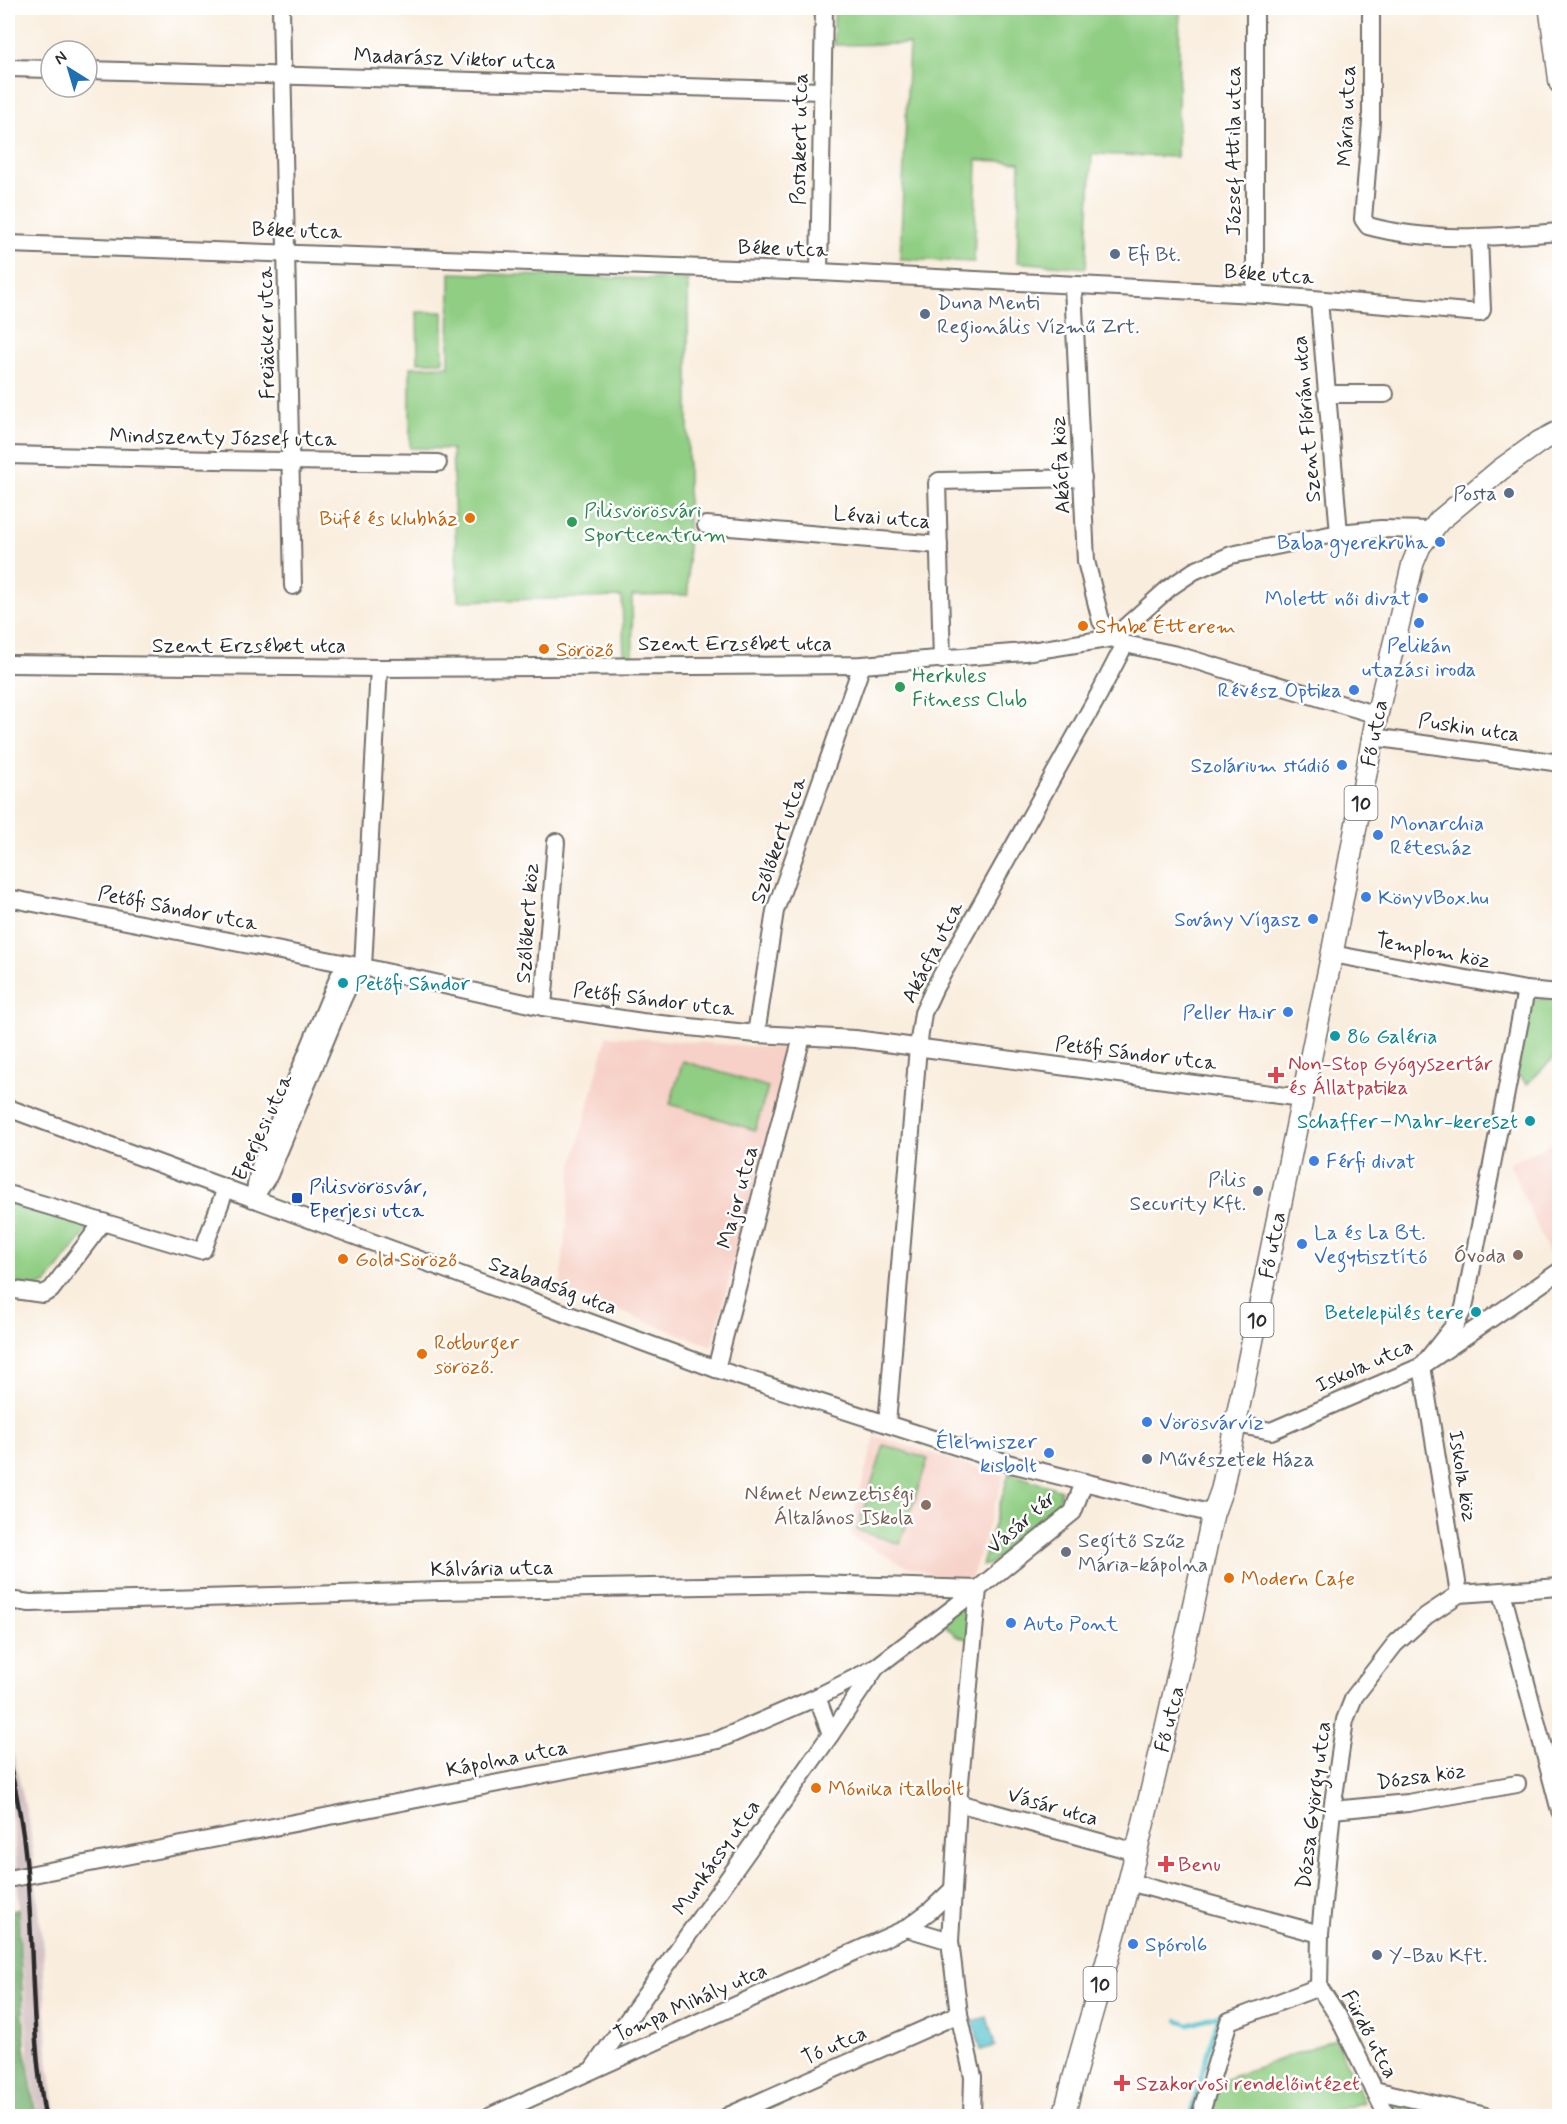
<svg xmlns="http://www.w3.org/2000/svg" width="1567" height="2124" font-family="Mynerve,sans-serif">
<style>
.built{fill:#f7d1c7}
.industrial{fill:#d2bfc0}
.green{fill:#90ce83;stroke:#5e7c57;stroke-width:1.5}
.forest{fill:#74b171;stroke:#506e4e;stroke-width:1.5}
.water{fill:#55c2cd;stroke:#40767c;stroke-width:1.5}
.lines{fill:none;stroke-linecap:round;stroke-linejoin:round}
.stream{stroke:#55c2cd;stroke-width:4.5}
.minor-casing{stroke:#736f69;stroke-width:20}
.major-casing{stroke:#736f69;stroke-width:24}
.minor{stroke:#fff;stroke-width:16}
.major{stroke:#fff;stroke-width:21}
.rail{stroke:#2b2b2b;stroke-width:4.5}
.service-dot{fill:#5c6f8a;stroke:#fff;stroke-width:2}
.food-dot{fill:#e8710a;stroke:#fff;stroke-width:2}
.leisure-dot{fill:#2e9e5b;stroke:#fff;stroke-width:2}
.shop-dot{fill:#3f7fe0;stroke:#fff;stroke-width:2}
.culture-dot{fill:#0f9aa8;stroke:#fff;stroke-width:2}
.health-dot{fill:#e0444e;stroke:#fff;stroke-width:2}
.transit-dot{fill:#1a4fb4;stroke:#fff;stroke-width:2}
.education-dot{fill:#8d6e63;stroke:#fff;stroke-width:2}
.worship-dot{fill:#6b7280;stroke:#fff;stroke-width:2}
.labels{text-anchor:middle;stroke-width:5;stroke-linejoin:round;paint-order:stroke}
.shield{fill:#fff;stroke:#6b6b6b;stroke-width:1.5}
.shield-label{font-size:20px;font-weight:bold;fill:#2b2b2b}
.street-label{font-size:21px;fill:#2b2b2b;stroke:#fff}
.service-label{font-size:21px;fill:#4e5e75;stroke:#fff;text-anchor:start}
.leisure-label{font-size:21px;fill:#27864d;stroke:#fff;text-anchor:start}
.food-label{font-size:21px;fill:#c56008;stroke:#fff;text-anchor:start}
.shop-label{font-size:21px;fill:#366cbe;stroke:#fff;text-anchor:end}
.culture-label{font-size:21px;fill:#0d838f;stroke:#fff;text-anchor:start}
.health-label{font-size:21px;fill:#be3a42;stroke:#fff;text-anchor:start}
.transit-label{font-size:21px;fill:#164399;stroke:#fff;text-anchor:start}
.education-label{font-size:21px;fill:#785e54;stroke:#fff;text-anchor:end}
.worship-label{font-size:21px;fill:#5b616d;stroke:#fff;text-anchor:start}
</style>
<rect width="100%" height="100%" fill="#fff"/>
<filter id="ink" filterUnits="userSpaceOnUse"><feTurbulence type="fractalNoise" baseFrequency=".0167" numOctaves="2"/><feDisplacementMap in="SourceGraphic" scale="12" xChannelSelector="R" yChannelSelector="G"/><feConvolveMatrix kernelMatrix="1 2 1 2 8 2 1 2 1" color-interpolation-filters="sRGB"/></filter>
<filter id="wash" filterUnits="userSpaceOnUse"><feTurbulence type="fractalNoise" baseFrequency=".008" numOctaves="4" result="noise"/><feDisplacementMap in="SourceGraphic" scale="24" xChannelSelector="R" yChannelSelector="G"/><feGaussianBlur stdDeviation="1.35" result="paint"/><feColorMatrix in="noise" values="0 0 0 0 0 0 0 0 0 0 0 0 0 0 0 0 0 1.4 0 .05"/><feComposite in="paint" operator="in"/></filter>
<g filter="url(#wash)">
<rect width="100%" height="100%" fill="#f9eddd"/>
<!-- built -->
<g class="built">
<polygon points="607,1036 790,1049 712,1346 560,1289 572,1167"/>
<polygon points="1559,1141 1559,1257 1552,1260 1509,1163"/>
<polygon points="875,1436 1004,1476 969,1586 899,1563 849,1534"/>
</g>
<!-- industrial -->
<polygon class="industrial" points="8,1731 30,1828 43,1948 48,2059 56,2116 38,2116 29,2063 14,1829 8,1793"/>
<!-- green -->
<g class="green">
<polygon points="834,8 1180,8 1177,157 1092,154 1086,268 1017,262 1020,162 977,160 974,262 900,259 909,44 834,45"/>
<polygon points="450,273 688,280 688,595 632,596 633,659 624,659 622,597 458,601 452,449 410,448 410,367 449,366"/>
<polygon points="417,312 443,312 443,362 418,362"/>
<polygon points="1531,998 1559,1001 1559,1053 1527,1084 1517,1074"/>
<polygon points="683,1061 768,1087 755,1130 670,1104"/>
<polygon points="8,1200 92,1224 47,1283 37,1287 8,1282"/>
<polygon points="884,1445 928,1459 900,1544 857,1530"/>
<polygon points="1009,1473 1061,1490 1057,1510 988,1565 982,1565"/>
<polygon points="973,1596 972,1640 955,1635 941,1621"/>
<polygon points="1335,2039 1364,2102 1318,2116 1210,2116 1221,2081"/>
<polygon points="1397,2100 1462,2116 1398,2116 1393,2103"/>
</g>
<!-- forest -->
<polygon class="forest" points="18,1909 25,2046 36,2116 8,2116 8,1913"/>
<!-- water -->
<polygon class="water" points="987,2017 995,2046 981,2050 973,2021"/>
<g class="lines">
<!-- stream -->
<g class="stream">
<polyline points="1178,2020 1189,2024 1219,2015"/>
<polyline points="1190,2116 1219,2015 1247,2006"/>
</g>
</g>
</g>
<g filter="url(#ink)">
<g class="lines">
<defs>
<g id="minor">
<polyline points="281,8 293,586"/>
<polyline points="1255,8 1255,294"/>
<path d="M1371,8V122L1363,219L1368,226C1430,243 1496,237 1560,232"/>
<polyline points="8,68 51,69"/>
<polyline points="87,70 822,91"/>
<polyline points="8,244 819,272 1255,294 1480,313 1482,310 1479,238"/>
<polyline points="819,272 824,8"/>
<polyline points="1073,286 1086,561 1101,621 1113,638 1125,644 1177,655 1377,715"/>
<polyline points="1319,300 1339,533"/>
<polyline points="1326,394 1385,394"/>
<polyline points="8,455 216,460 438,463"/>
<polyline points="706,525 939,545"/>
<polyline points="942,660 937,483 939,481 1083,478"/>
<polyline points="8,664 379,668 862,665 1025,652 1113,638 1169,588 1194,571 1231,555 1339,533 1381,529 1431,530"/>
<polyline points="1373,737 1560,763"/>
<polyline points="8,898 363,967 543,1007 642,1022 756,1034 855,1039 1301,1098"/>
<polyline points="1332,954 1526,990 1560,993"/>
<polyline points="543,1007 556,842"/>
<polyline points="756,1034 775,911 862,665"/>
<polyline points="8,1108 716,1369 1011,1464 1213,1514"/>
<polyline points="255,1191 259,1169 339,976 349,970 362,967"/>
<polyline points="8,1194 200,1251 203,1250 226,1188"/>
<polyline points="253,1199 269,1175 343,998 351,981 363,967 379,668"/>
<polyline points="8,1289 43,1294 51,1290 103,1222"/>
<polyline points="716,1369 802,1037"/>
<polyline points="887,1424 918,1047 923,1013 935,987 1098,696 1125,644"/>
<polyline points="1236,1424 1271,1431 1422,1366 1560,1271"/>
<polyline points="1502,1592 1560,1811"/>
<polyline points="1459,1594 1422,1366 1456,1323 1464,1308 1526,990"/>
<polyline points="8,1600 30,1603 440,1591 813,1584 978,1589"/>
<polyline points="817,1697 831,1734"/>
<polyline points="958,1803 1136,1852"/>
<polyline points="1332,1810 1408,1803 1517,1784"/>
<polyline points="8,1879 718,1740 817,1697 875,1668 978,1589 1073,1512 1084,1482"/>
<polyline points="1129,1882 1320,1934"/>
<polyline points="907,1928 950,1941"/>
<polyline points="592,2070 831,1734 875,1669"/>
<polyline points="1374,2090 1486,2116"/>
<polyline points="491,2116 907,1928 931,1910 952,1890"/>
<polyline points="728,2116 959,2014"/>
<polyline points="972,2116 973,2077 959,2014 950,1941 958,1803 978,1589"/>
<polyline points="1200,2116 1229,2021 1319,1987"/>
<polyline points="1387,2116 1338,2016 1319,1987 1320,1934 1332,1810 1345,1720 1354,1697 1395,1644 1426,1616 1459,1594 1560,1587"/>
</g>
<g id="major">
<polyline points="1550,8 1560,83"/>
<path d="M1064,2116C1083,2037 1109,1960 1129,1881C1160,1759 1187,1637 1213,1514L1222,1489L1332,954L1377,715L1413,563L1420,546L1439,521L1500,470L1539,442L1560,431"/>
</g>
</defs>
<!-- minor casing -->
<use href="#minor" class="minor-casing"/>
<!-- major casing -->
<use href="#major" class="major-casing"/>
<!-- minor -->
<use href="#minor" class="minor"/>
<!-- major -->
<use href="#major" class="major"/>
<!-- rail -->
<path class="rail" d="M8,1760C41,1876 24,1998 45,2116"/>
</g>
</g>
<!-- markers -->
<g class="service-dot">
<circle cx="1115" cy="254" r="6"/>
<circle cx="925" cy="314" r="6"/>
<circle cx="1509" cy="493" r="6"/>
<circle cx="1258" cy="1191" r="6"/>
<circle cx="1147" cy="1459" r="6"/>
<circle cx="1377" cy="1955" r="6"/>
</g>
<g class="food-dot">
<circle cx="470" cy="518" r="6"/>
<circle cx="1083" cy="626" r="6"/>
<circle cx="544" cy="649" r="6"/>
<circle cx="343" cy="1259" r="6"/>
<circle cx="422" cy="1354" r="6"/>
<circle cx="1229" cy="1578" r="6"/>
<circle cx="816" cy="1788" r="6"/>
</g>
<g class="leisure-dot">
<circle cx="572" cy="522" r="6"/>
<circle cx="900" cy="687" r="6"/>
</g>
<g class="shop-dot">
<circle cx="1440" cy="542" r="6"/>
<circle cx="1423" cy="598" r="6"/>
<circle cx="1419" cy="623" r="6"/>
<circle cx="1354" cy="690" r="6"/>
<circle cx="1342" cy="765" r="6"/>
<circle cx="1378" cy="835" r="6"/>
<circle cx="1366" cy="897" r="6"/>
<circle cx="1313" cy="919" r="6"/>
<circle cx="1288" cy="1012" r="6"/>
<circle cx="1314" cy="1161" r="6"/>
<circle cx="1302" cy="1244" r="6"/>
<circle cx="1147" cy="1422" r="6"/>
<circle cx="1049" cy="1453" r="6"/>
<circle cx="1011" cy="1623" r="6"/>
<circle cx="1133" cy="1944" r="6"/>
</g>
<g class="culture-dot">
<circle cx="343" cy="983" r="6"/>
<circle cx="1335" cy="1036" r="6"/>
<circle cx="1530" cy="1121" r="6"/>
<circle cx="1476" cy="1312" r="6"/>
</g>
<g class="health-dot">
<path d="M1273 1066h6v6h6v6h-6v6h-6v-6h-6v-6h6z"/>
<path d="M1163 1855h6v6h6v6h-6v6h-6v-6h-6v-6h6z"/>
<path d="M1119 2074h6v6h6v6h-6v6h-6v-6h-6v-6h6z"/>
</g>
<rect class="transit-dot" x="291" y="1192" width="12" height="12" rx="3"/>
<g class="education-dot">
<circle cx="1518" cy="1255" r="6"/>
<circle cx="926" cy="1505" r="6"/>
</g>
<circle class="worship-dot" cx="1066" cy="1552" r="6"/>
<g class="labels">
<!-- shield labels -->
<g class="shield">
<rect x="1344.5" y="786" width="33" height="34" rx="4.5"/>
<rect x="1240.5" y="1303" width="33" height="34" rx="4.5"/>
<rect x="1083.5" y="1967" width="33" height="34" rx="4.5"/>
</g>
<g class="shield-label">
<text x="1361" y="810">10</text>
<text x="1257" y="1327">10</text>
<text x="1100" y="1991">10</text>
</g>
<!-- street labels -->
<g class="street-label">
<text transform="translate(455 58) rotate(2)" y="7">Madarász Viktor utca</text>
<text transform="translate(1346 116) rotate(-88)" y="7">Mária utca</text>
<text transform="translate(799 139) rotate(-89)" y="7">Postakert utca</text>
<text transform="translate(1233 151) rotate(-90)" y="7">József Attila utca</text>
<text transform="translate(297 230) rotate(2)" y="7">Béke utca</text>
<text transform="translate(783 248) rotate(2)" y="7">Béke utca</text>
<text transform="translate(1269 274) rotate(4)" y="7">Béke utca</text>
<text transform="translate(266 333) rotate(-91)" y="7">Freiäcker utca</text>
<text transform="translate(1306 419) rotate(-95)" y="7">Szent Flórián utca</text>
<text transform="translate(223 437) rotate(1)" y="7">Mindszenty József utca</text>
<text transform="translate(1060 465) rotate(-93)" y="7">Akácfa köz</text>
<text transform="translate(882 517) rotate(5)" y="7">Lévai utca</text>
<text x="735" y="650">Szent Erzsébet utca</text>
<text x="249" y="652">Szent Erzsébet utca</text>
<text transform="translate(1469 727) rotate(8)" y="7">Puskin utca</text>
<text transform="translate(1374 733) rotate(-79)" y="7">Fő utca</text>
<text transform="translate(778 840) rotate(-71)" y="7">Szőlőkert utca</text>
<text transform="translate(178 908) rotate(11)" y="7">Petőfi Sándor utca</text>
<text transform="translate(527 923) rotate(-86)" y="7">Szőlőkert köz</text>
<text transform="translate(1433 950) rotate(11)" y="7">Templom köz</text>
<text transform="translate(932 952) rotate(-63)" y="7">Akácfa utca</text>
<text transform="translate(654 999) rotate(7)" y="7">Petőfi Sándor utca</text>
<text transform="translate(1136 1053) rotate(7)" y="7">Petőfi Sándor utca</text>
<text transform="translate(262 1127) rotate(-65)" y="7">Eperjesi utca</text>
<text transform="translate(737 1197) rotate(-75)" y="7">Major utca</text>
<text transform="translate(1272 1245) rotate(-79)" y="7">Fő utca</text>
<text transform="translate(553 1285) rotate(20)" y="7">Szabadság utca</text>
<text transform="translate(1364 1365) rotate(-24)" y="7">Iskola utca</text>
<text transform="translate(1463 1476) rotate(81)" y="7">Iskola köz</text>
<text transform="translate(1021 1522) rotate(-41)" y="7">Vásár tér</text>
<text transform="translate(492 1568) rotate(-1)" y="7">Kálvária utca</text>
<text transform="translate(1169 1719) rotate(-76)" y="7">Fő utca</text>
<text transform="translate(507 1758) rotate(-11)" y="7">Kápolna utca</text>
<text transform="translate(1421 1776) rotate(-8)" y="7">Dózsa köz</text>
<text transform="translate(1313 1805) rotate(-83)" y="7">Dózsa György utca</text>
<text transform="translate(1053 1806) rotate(16)" y="7">Vásár utca</text>
<text transform="translate(716 1857) rotate(-55)" y="7">Munkácsy utca</text>
<text transform="translate(690 2002) rotate(-24)" y="7">Tompa Mihály utca</text>
<text transform="translate(1370 2034) rotate(62)" y="7">Fürdő utca</text>
<text transform="translate(834 2045) rotate(-24)" y="7">Tó utca</text>
</g>
<!-- service labels -->
<g class="service-label">
<text x="1127" y="261">Efi Bt.</text>
<text x="937" y="309">Duna Menti<tspan x="937" dy="24">Regionális Vízmű Zrt.</tspan></text>
<text x="1497" y="500" text-anchor="end">Posta</text>
<text x="1246" y="1186" text-anchor="end">Pilis<tspan x="1246" dy="24">Security Kft.</tspan></text>
<text x="1159" y="1466">Művészetek Háza</text>
<text x="1389" y="1962">Y-Bau Kft.</text>
</g>
<!-- leisure labels -->
<g class="leisure-label">
<text x="584" y="517">Pilisvörösvári<tspan x="584" dy="24">Sportcentrum</tspan></text>
<text x="912" y="682">Herkules<tspan x="912" dy="24">Fitness Club</tspan></text>
</g>
<!-- food labels -->
<g class="food-label">
<text x="458" y="525" text-anchor="end">Büfé és klubház</text>
<text x="1095" y="633">Stube Étterem</text>
<text x="556" y="656">Söröző</text>
<text x="355" y="1266">Gold Söröző</text>
<text x="434" y="1349">Rotburger<tspan x="434" dy="24">söröző.</tspan></text>
<text x="1241" y="1585">Modern Cafe</text>
<text x="828" y="1795">Mónika italbolt</text>
</g>
<!-- shop labels -->
<g class="shop-label">
<text x="1428" y="549">Baba gyerekruha</text>
<text x="1411" y="605">Molett női divat</text>
<text x="1419" y="652" text-anchor="middle">Pelikán<tspan x="1419" dy="24">utazási iroda</tspan></text>
<text x="1342" y="697">Révész Optika</text>
<text x="1330" y="772">Szolárium stúdió</text>
<text x="1390" y="830" text-anchor="start">Monarchia<tspan x="1390" dy="24">Rétesház</tspan></text>
<text x="1378" y="904" text-anchor="start">KönyvBox.hu</text>
<text x="1301" y="926">Sovány Vígasz</text>
<text x="1276" y="1019">Peller Hair</text>
<text x="1326" y="1168" text-anchor="start">Férfi divat</text>
<text x="1314" y="1239" text-anchor="start">La és La Bt.<tspan x="1314" dy="24">Vegytisztító</tspan></text>
<text x="1159" y="1429" text-anchor="start">Vörösvárvíz</text>
<text x="1037" y="1448">Élelmiszer<tspan x="1037" dy="24">kisbolt</tspan></text>
<text x="1023" y="1630" text-anchor="start">Auto Pont</text>
<text x="1145" y="1951" text-anchor="start">Spórol6</text>
</g>
<!-- culture labels -->
<g class="culture-label">
<text x="355" y="990">Petőfi Sándor</text>
<text x="1347" y="1043">86 Galéria</text>
<text x="1518" y="1128" text-anchor="end">Schaffer–Mahr-kereszt</text>
<text x="1464" y="1319" text-anchor="end">Betelepülés tere</text>
</g>
<!-- health labels -->
<g class="health-label">
<text x="1288" y="1070">Non-Stop Gyógyszertár<tspan x="1288" dy="24">és Állatpatika</tspan></text>
<text x="1178" y="1871">Benu</text>
<text x="1136" y="2090">Szakorvosi rendelőintézet</text>
</g>
<!-- transit labels -->
<g class="transit-label">
<text x="309" y="1193">Pilisvörösvár,<tspan x="309" dy="24">Eperjesi utca</tspan></text>
</g>
<!-- education labels -->
<g class="education-label">
<text x="1506" y="1262">Óvoda</text>
<text x="914" y="1500">Német Nemzetiségi<tspan x="914" dy="24">Általános Iskola</tspan></text>
</g>
<!-- worship labels -->
<g class="worship-label">
<text x="1078" y="1547">Segítő Szűz<tspan x="1078" dy="24">Mária-kápolna</tspan></text>
</g>
</g>
<!-- margin -->
<rect width="1567" height="2124" fill="none" stroke="#fff" stroke-width="30"/>
<!-- north arrow -->
<g transform="translate(69 69) rotate(323)"><circle r="28" fill="#ffffff" stroke="#aaaaaa" stroke-width="1.5"/>
<path d="M0-4.5L10 22L0 15L-10 22Z" fill="#1f6fb2"/>
<text y="-9" font-size="16" font-weight="bold" text-anchor="middle" fill="#2b2b2b">N</text>
</g>
</svg>
